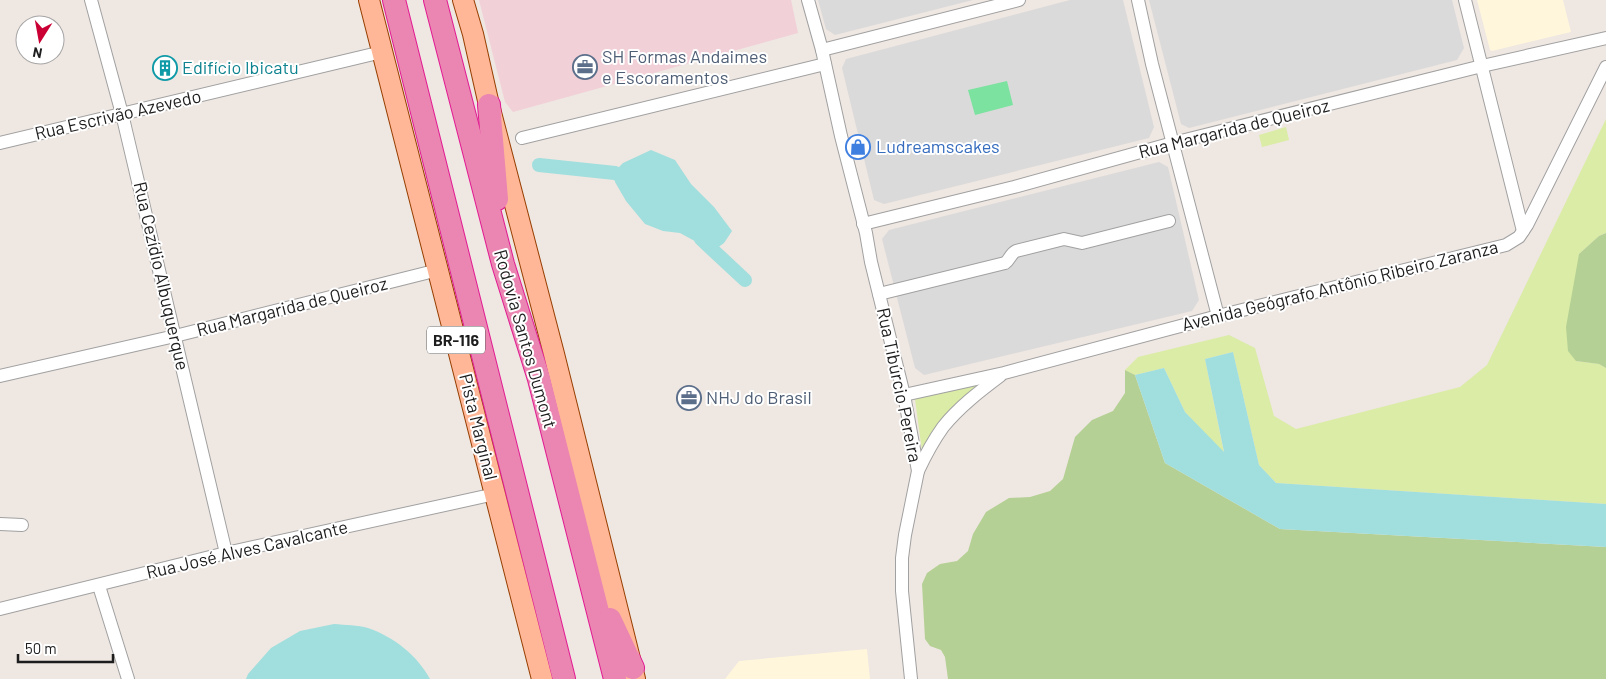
<svg xmlns="http://www.w3.org/2000/svg" width="1606" height="679" font-family="Barlow,sans-serif">
<style>
.residential{fill:#dbdada}
.commercial{fill:#f1d0d7}
.education{fill:#fff6db}
.grass{fill:#daeca5}
.forest{fill:#b5d094}
.pitch{fill:#7be2a0}
.water{fill:#a0dfdd}
.lines{fill:none;stroke-linecap:round;stroke-linejoin:round}
.canal{stroke:#a0dfdd;stroke-width:14}
.street-casing{stroke:#a1a1a1;stroke-width:14}
.primary-casing{stroke:#963e00;stroke-width:22}
.highway-casing{stroke:#e11b92;stroke-width:24}
.street{stroke:#fff;stroke-width:12}
.primary{stroke:#ffb797;stroke-width:20}
.highway{stroke:#eb85b2;stroke-width:22}
.labels{text-anchor:middle;stroke-width:4;stroke-linejoin:round;paint-order:stroke}
.shield{fill:#fff;stroke:#616161;stroke-width:1}
.shield-label{font-size:16px;font-weight:bold;fill:#1d1d1d}
.service-label{font-size:18px;fill:#4e5e75;stroke:#fff;text-anchor:start}
.culture-label{font-size:18px;fill:#0d838f;stroke:#fff;text-anchor:start}
.street-label{font-size:18px;fill:#1d1d1d;stroke:#fff}
.shop-label{font-size:18px;fill:#366cbe;stroke:#fff;text-anchor:start}
</style>
<rect width="100%" height="100%" fill="#efe7e2"/>
<!-- residential -->
<g class="residential">
<polygon points="818,0 973,0 835,35 826,29"/>
<polygon points="1070,0 1123,0 1154,127 1149,138 884,204 874,200 842,68 846,59"/>
<polygon points="1149,0 1452,0 1464,48 1457,60 1189,128 1181,124"/>
<polygon points="1159,162 1168,167 1199,300 1192,311 924,375 915,368 882,239 889,230"/>
</g>
<!-- commercial -->
<polygon class="commercial" points="479,0 791,0 798,33 513,112 505,102"/>
<!-- education -->
<g class="education">
<polygon points="1477,0 1563,0 1571,32 1492,51 1490,50"/>
<polygon points="867,649 870,679 725,679 739,661"/>
</g>
<!-- grass -->
<g class="grass">
<polygon points="1606,119 1606,233 1599,236 1579,254 1576,361 1599,364 1606,368 1606,504 1276,483 1259,465 1233,352 1205,359 1224,453 1185,412 1164,368 1135,375 1125,370 1138,357 1229,335 1255,348 1274,416 1296,429 1460,387 1487,365"/>
<polygon points="1286,127 1289,140 1262,147 1259,135"/>
<path d="M981,382C953,405 937,418 922,451L915,399Z"/>
</g>
<!-- forest -->
<g class="forest">
<polygon points="1606,233 1606,368 1599,364 1576,361 1568,351 1566,327 1579,254 1599,236"/>
<polygon points="1125,370 1135,375 1165,463 1280,529 1606,547 1606,679 948,679 945,657 941,650 930,646 925,639 922,584 927,573 940,564 957,561 968,551 973,534 986,512 1009,498 1030,497 1050,491 1063,479 1075,437 1092,420 1113,411 1125,393"/>
</g>
<!-- pitch -->
<polygon class="pitch" points="1007,81 1013,105 975,115 968,90"/>
<!-- water -->
<g class="water">
<polygon points="651,150 675,160 691,184 714,207 732,231 724,243 713,251 680,233 663,231 645,224 626,201 615,182 616,170 623,163"/>
<polygon points="1233,352 1259,465 1276,483 1606,504 1606,547 1280,529 1165,463 1135,375 1164,368 1185,412 1224,452 1205,359"/>
<path d="M334,624C345,625 358,625 368,628C394,637 417,655 430,679H246L248,674L271,648L300,631Z"/>
</g>
<g class="lines">
<!-- canal -->
<g class="canal">
<polyline points="539,165 615,173 633,183"/>
<polyline points="701,239 745,280"/>
</g>
<defs>
<g id="street">
<polyline points="91,0 122,114 226,553"/>
<polyline points="808,0 822,50 841,136 866,233 871,262 904,395 918,471 905,535 902,558 902,591 911,679"/>
<polyline points="1138,0 1152,64 1218,316"/>
<polyline points="1465,0 1523,231"/>
<polyline points="822,50 1019,0"/>
<polyline points="522,138 825,64"/>
<polyline points="0,143 382,52"/>
<polyline points="863,224 1014,187 1173,143 1482,66 1606,38"/>
<path d="M879,294L1005,263C1010,260 1010,254 1016,251L1064,239L1082,243L1169,221"/>
<polyline points="0,376 175,336 438,270"/>
<polyline points="904,395 1004,373 1218,316 1506,245 1519,237 1527,225 1606,67"/>
<path d="M918,471C925,456 933,441 943,427C959,407 980,391 1000,376"/>
<polyline points="0,524 22,525"/>
<polyline points="99,586 128,679"/>
<polyline points="0,609 226,553 495,494"/>
</g>
<g id="primary">
<polyline points="369,0 542,679"/>
<polyline points="463,0 473,34 489,105 554,354 635,679"/>
</g>
<g id="highway">
<polyline points="394,0 564,679"/>
<polyline points="435,0 503,264 539,379 615,679"/>
<polyline points="489,105 497,199"/>
<polyline points="610,619 633,668"/>
</g>
</defs>
<!-- street casing -->
<use href="#street" class="street-casing"/>
<!-- primary casing -->
<use href="#primary" class="primary-casing"/>
<!-- highway casing -->
<use href="#highway" class="highway-casing"/>
<!-- street -->
<use href="#street" class="street"/>
<!-- primary -->
<use href="#primary" class="primary"/>
<!-- highway -->
<use href="#highway" class="highway"/>
</g>
<!-- icons -->
<defs>
<symbol id="office-ring" viewBox="-11 -11 22 22"><circle r="9.5" fill="#fff" stroke="#5c6f8a" stroke-width="1.5"/><path d="M-6-3h4V-5.5h4V-3h4V5H-6ZM-1-4.5V-3h2v-1.5ZM-6 0V1H6V0Z" fill="#5c6f8a"/></symbol>
<symbol id="building-ring" viewBox="-11 -11 22 22"><circle r="9.5" fill="#fff" stroke="#0f9aa8" stroke-width="1.5"/><path d="M-4-6H4V6H1V3H-1V6H-4ZM-2.5-4.3h1.7v1.8h-1.7ZM.8-4.3h1.7v1.8H.8ZM-2.5-1h1.7V.8h-1.7ZM.8-1h1.7V.8H.8Z" fill="#0f9aa8"/></symbol>
<symbol id="shop-ring" viewBox="-11 -11 22 22"><circle r="9.5" fill="#fff" stroke="#3f7fe0" stroke-width="1.5"/><path d="M-5-2.5h2.3a2.7 3.5 0 0 1 5.4 0H5L5.5 6h-11ZM-1.5-2.5h3a1.5 2.3 0 0 0-3 0Z" fill="#3f7fe0"/></symbol>
</defs>
<g fill-rule="evenodd">
<use href="#office-ring" x="571" y="53" width="28" height="28"/>
<use href="#building-ring" x="151" y="54" width="28" height="28"/>
<use href="#shop-ring" x="844" y="133" width="28" height="28"/>
<use href="#office-ring" x="675" y="384" width="28" height="28"/>
</g>
<g class="labels">
<!-- shield labels -->
<rect class="shield" x="427" y="326.5" width="58" height="27" rx="4"/>
<g class="shield-label">
<text x="456" y="346">BR-116</text>
</g>
<!-- service labels -->
<g class="service-label">
<text x="602" y="63">SH Formas Andaimes<tspan x="602" dy="21">e Escoramentos</tspan></text>
<text x="706" y="404">NHJ do Brasil</text>
</g>
<!-- culture labels -->
<g class="culture-label">
<text x="182" y="74">Edifício Ibicatu</text>
</g>
<!-- street labels -->
<g class="street-label">
<text transform="translate(118 115) rotate(-13)" y="6">Rua Escrivão Azevedo</text>
<text transform="translate(1234 129) rotate(-14)" y="6">Rua Margarida de Queiroz</text>
<text transform="translate(161 276) rotate(77)" y="6">Rua Cezídio Albuquerque</text>
<text transform="translate(1340 286) rotate(-14)" y="6">Avenida Geógrafo Antônio Ribeiro Zaranza</text>
<text transform="translate(292 307) rotate(-14)" y="6">Rua Margarida de Queiroz</text>
<text transform="translate(525 339) rotate(74)" y="6">Rodovia Santos Dumont</text>
<text transform="translate(899 385) rotate(78)" y="6">Rua Tibúrcio Pereira</text>
<text transform="translate(478 427) rotate(76)" y="6">Pista Marginal</text>
<text transform="translate(247 550) rotate(-13)" y="6">Rua José Alves Cavalcante</text>
</g>
<!-- shop labels -->
<g class="shop-label">
<text x="876" y="153">Ludreamscakes</text>
</g>
</g>
<!-- north arrow -->
<g transform="translate(40 40) rotate(191)"><circle r="24" fill="#ffffff" stroke="#a5a5a5"/>
<path d="M0-4L9 19L0 12L-9 19Z" fill="#ca0034"/>
<text y="-8" font-size="14" font-weight="bold" text-anchor="middle" fill="#1d1d1d">N</text>
</g>
<!-- scale -->
<path d="M18 654v8h95v-8" fill="none" stroke="#1d1d1d" stroke-width="2.5"/>
<text x="25" y="654" font-size="15" fill="#1d1d1d" stroke="#ffffff" stroke-width="4" paint-order="stroke">50 m</text>
</svg>
